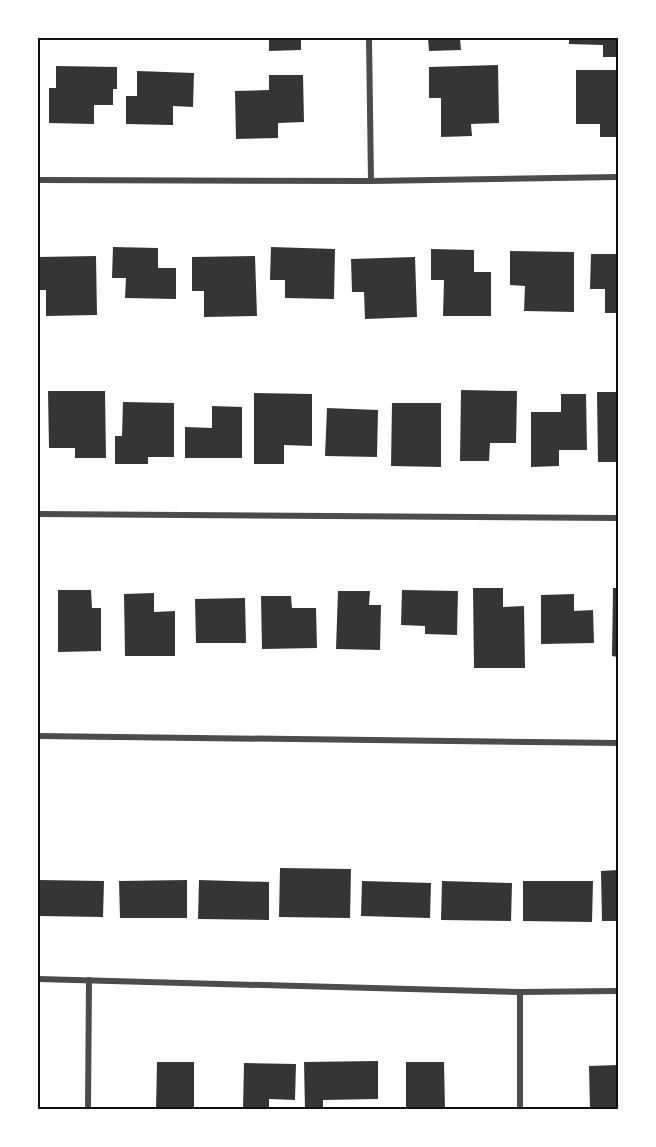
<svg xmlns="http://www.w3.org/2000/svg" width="656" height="1147" font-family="Overpass,sans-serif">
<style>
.building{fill:#353535}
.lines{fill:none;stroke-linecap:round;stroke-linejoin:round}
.minor{stroke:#4c4c4c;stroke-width:6}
.neatline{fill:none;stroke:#111;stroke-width:2}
</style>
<rect width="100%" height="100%" fill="#fff"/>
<!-- building -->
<g class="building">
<polygon points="269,38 301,38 301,50 269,51"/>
<polygon points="428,38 460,38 461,50 429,51"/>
<polygon points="569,38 618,38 618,57 603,57 603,45 569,44"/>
<polygon points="498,65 499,123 471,124 472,136 441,137 441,98 429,98 429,67"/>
<polygon points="56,66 117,67 117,89 113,89 113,105 94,105 94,124 49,123 49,88 56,88"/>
<polygon points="576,70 618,70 618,137 600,137 600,124 576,124"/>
<polygon points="137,71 194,73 193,107 173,106 173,125 126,124 126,96 137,96"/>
<polygon points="269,75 303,75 304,122 278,123 278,138 236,139 235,91 269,90"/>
<polygon points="113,247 158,248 158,268 176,268 176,299 125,298 126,278 112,278"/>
<polygon points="271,247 335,249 334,299 285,298 285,280 270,280"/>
<polygon points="431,249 474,250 474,272 491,272 491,316 443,316 444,280 431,280"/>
<polygon points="510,251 574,252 574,312 524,311 525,286 510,285"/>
<polygon points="591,254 618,254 618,313 605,313 605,289 590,289"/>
<polygon points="96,256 97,315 46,316 46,290 38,290 38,257"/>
<polygon points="255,256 257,316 204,317 204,291 192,291 192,257"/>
<polygon points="415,257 417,317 365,319 364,292 352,292 351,259"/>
<polygon points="461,390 517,391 516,443 490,443 489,461 460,461"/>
<polygon points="48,391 105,391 106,458 75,458 75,448 49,448"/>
<polygon points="597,392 618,392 618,462 598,462"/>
<polygon points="254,393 312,394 312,446 284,445 284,464 254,464"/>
<polygon points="561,394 586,394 587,450 559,450 559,466 531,467 531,412 561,412"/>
<polygon points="123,402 174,403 174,457 148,457 148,464 115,464 115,436 122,436"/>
<polygon points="392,403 441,403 441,467 391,466"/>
<polygon points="212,406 242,407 242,458 185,458 185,427 212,428"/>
<polygon points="327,408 378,410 377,457 325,456"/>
<polygon points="473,588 503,588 503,607 524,606 525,668 474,668"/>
<polygon points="613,588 618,588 618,657 612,656"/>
<polygon points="58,590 91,590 92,608 101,608 101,651 58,652"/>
<polygon points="402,590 458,591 457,635 425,634 425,626 401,625"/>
<polygon points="338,591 370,591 369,605 381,605 380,650 336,649"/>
<polygon points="154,593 154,612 175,611 175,656 125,656 124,594"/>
<polygon points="574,594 574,611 593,610 594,643 541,644 541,595"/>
<polygon points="261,596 291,596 292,608 316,608 317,648 262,649"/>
<polygon points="245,598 246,643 196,643 195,599"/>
<polygon points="280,868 351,869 350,918 279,917"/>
<polygon points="618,870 618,921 602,921 601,871"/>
<polygon points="38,880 104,881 103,917 38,916"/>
<polygon points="187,880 187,918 120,918 119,881"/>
<polygon points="199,880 269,882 269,920 198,919"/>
<polygon points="362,881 431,883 430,918 361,916"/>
<polygon points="442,881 512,883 511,921 441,920"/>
<polygon points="523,881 593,881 592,922 523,921"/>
<polygon points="378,1061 378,1099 323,1100 323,1110 305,1110 304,1062"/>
<polygon points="157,1062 194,1062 194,1110 156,1110"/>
<polygon points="406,1062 444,1062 445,1110 406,1110"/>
<polygon points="244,1063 296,1064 295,1100 269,1099 269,1110 243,1110"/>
<polygon points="618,1065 618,1110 590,1110 589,1066"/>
</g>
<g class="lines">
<!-- minor -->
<g class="minor">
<polyline points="369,38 371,181"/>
<polyline points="38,180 371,181 618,177"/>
<polyline points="38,514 618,518"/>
<polyline points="38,736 618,743"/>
<polyline points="38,979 520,992 618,991"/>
<polyline points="520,992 520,1110"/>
<polyline points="88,1110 89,980"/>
</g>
</g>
<!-- border -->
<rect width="656" height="1147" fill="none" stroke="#ffffff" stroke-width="78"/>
<rect x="39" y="39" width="578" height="1069" class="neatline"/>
</svg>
